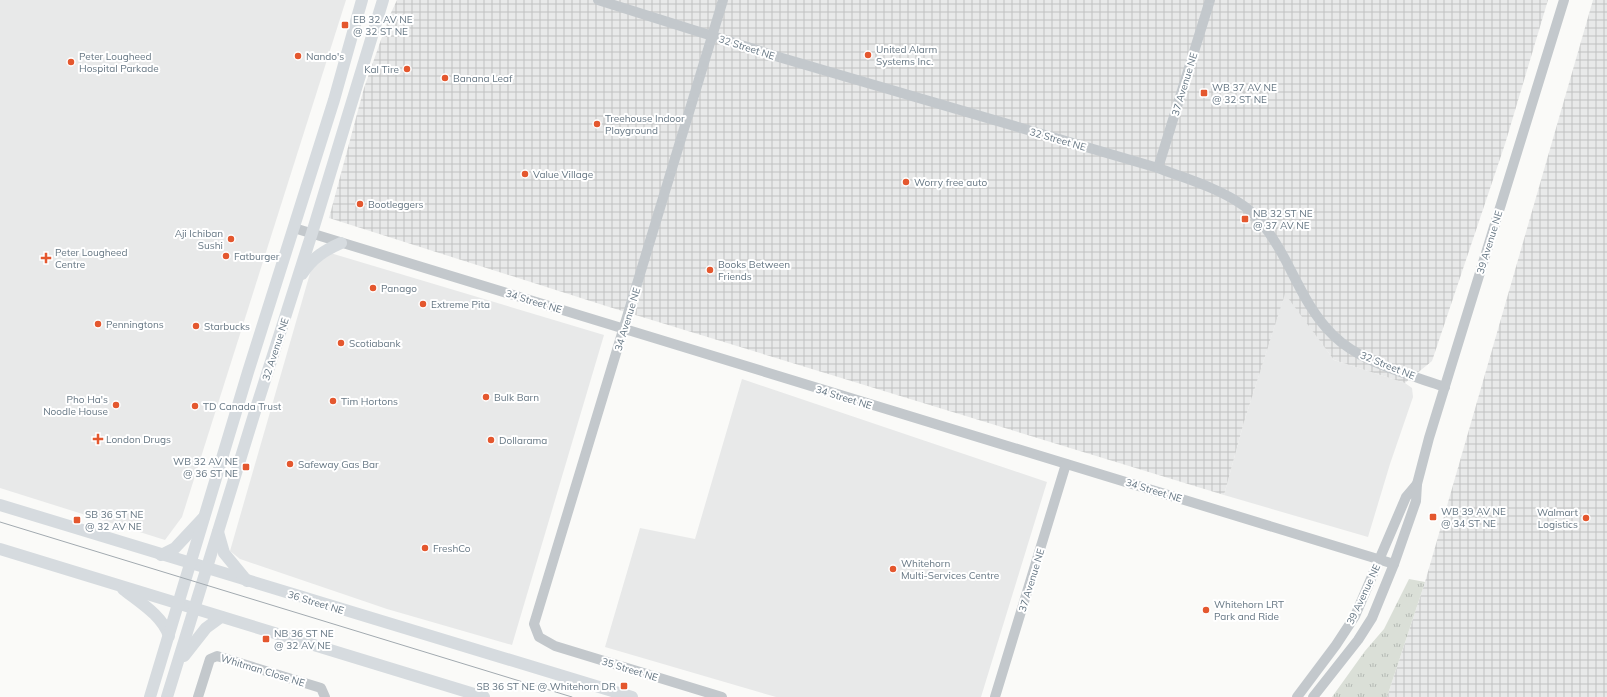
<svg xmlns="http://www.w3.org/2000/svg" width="1607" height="697" font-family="Mulish,sans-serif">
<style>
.built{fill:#e8e9e9}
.industrial{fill:url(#industrial-grid)}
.grass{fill:url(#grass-tufts)}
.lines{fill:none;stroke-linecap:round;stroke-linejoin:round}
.minor{stroke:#c3c8cc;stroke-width:10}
.major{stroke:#d6dbdf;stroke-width:12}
.tram{stroke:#a2aab0;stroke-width:1}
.poi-dot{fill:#e4572e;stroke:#fff;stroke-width:1.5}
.labels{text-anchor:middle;stroke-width:4;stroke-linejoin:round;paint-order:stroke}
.poi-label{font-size:10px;fill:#657683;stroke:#fff;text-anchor:start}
.street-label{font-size:10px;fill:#657683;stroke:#fff}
</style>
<defs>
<pattern id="industrial-grid" width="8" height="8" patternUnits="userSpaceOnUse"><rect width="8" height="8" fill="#e8e9e9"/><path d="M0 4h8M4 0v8" fill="none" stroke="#c0c1c2"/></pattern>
<pattern id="grass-tufts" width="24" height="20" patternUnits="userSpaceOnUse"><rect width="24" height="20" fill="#dadfd7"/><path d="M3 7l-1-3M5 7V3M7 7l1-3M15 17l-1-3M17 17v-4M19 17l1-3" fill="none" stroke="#b4b9b4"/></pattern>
</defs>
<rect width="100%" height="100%" fill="#fafaf8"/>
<!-- built -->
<g class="built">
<polygon points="0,0 346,0 182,517 165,540 0,488"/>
<polygon points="317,249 604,335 512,645 387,609 240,559 230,551"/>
<polygon points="1285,293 1334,360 1405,383 1412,388 1413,397 1390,464 1368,537 1224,495 1244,422"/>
<polygon points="742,379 1047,482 981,697 776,697 605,647 640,528 695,539"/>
</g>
<!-- industrial -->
<g class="industrial">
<polygon points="397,0 1548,0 1505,144 1432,361 1405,383 1334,360 1285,294 1244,422 1224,495 606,306 329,218 364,88 389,17"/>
<polygon points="1593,0 1607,0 1607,697 1387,697 1425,582"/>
</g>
<!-- grass -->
<polygon class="grass" points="1409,579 1425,582 1387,697 1332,697 1365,651 1384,629"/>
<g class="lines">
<!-- minor -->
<g class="minor">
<path d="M598,0L782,58L1158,168C1187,179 1219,188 1244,206C1262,219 1276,242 1286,261C1299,286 1312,315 1333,335C1361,363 1408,374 1445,387"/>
<polyline points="1158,168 1210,0"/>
<polyline points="294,228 1394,564"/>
<polyline points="198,697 210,659 217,656 321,688 325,697"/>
<polyline points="722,697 555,646 539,637 534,624 723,0"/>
<polyline points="995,697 1066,464"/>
<polyline points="1297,697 1336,645 1355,616 1406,497 1417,484"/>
<polyline points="1313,697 1358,640 1372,618 1394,564 1416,501 1417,484 1429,438 1564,0"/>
</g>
<!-- major -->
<g class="major">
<path d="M302,274C312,258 325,250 341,243"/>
<polyline points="0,505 632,697"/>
<polyline points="218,532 224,553 247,581"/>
<polyline points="0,549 484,697"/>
<polyline points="161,555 175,548 204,517"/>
<path d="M123,589C139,602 162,615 169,636"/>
<polyline points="184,656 206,628 221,617"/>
<polyline points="150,697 248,372 334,100 362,0"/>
<polyline points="167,697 257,405 312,233 383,0"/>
</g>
<!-- tram -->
<polyline class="tram" points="0,522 572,697"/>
</g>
<!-- markers -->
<g class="poi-dot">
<rect x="341" y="21" width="8" height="8" rx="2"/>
<circle cx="868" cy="55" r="4"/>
<circle cx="298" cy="56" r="4"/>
<circle cx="71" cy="62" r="4"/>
<circle cx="407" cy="69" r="4"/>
<circle cx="445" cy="78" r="4"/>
<rect x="1200" y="89" width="8" height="8" rx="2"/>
<circle cx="597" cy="124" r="4"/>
<circle cx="525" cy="174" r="4"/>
<circle cx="906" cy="182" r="4"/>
<circle cx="360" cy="204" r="4"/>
<rect x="1241" y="215" width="8" height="8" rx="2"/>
<circle cx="231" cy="239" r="4"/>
<circle cx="226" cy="256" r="4"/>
<path d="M44 252h4v4h4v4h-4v4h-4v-4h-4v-4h4z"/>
<circle cx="710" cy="270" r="4"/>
<circle cx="373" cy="288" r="4"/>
<circle cx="423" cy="304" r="4"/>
<circle cx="98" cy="324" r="4"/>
<circle cx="196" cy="326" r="4"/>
<circle cx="341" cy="343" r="4"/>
<circle cx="486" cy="397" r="4"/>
<circle cx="333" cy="401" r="4"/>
<circle cx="116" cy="405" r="4"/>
<circle cx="195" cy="406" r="4"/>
<path d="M96 433h4v4h4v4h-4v4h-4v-4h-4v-4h4z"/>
<circle cx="491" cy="440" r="4"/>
<circle cx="290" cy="464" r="4"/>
<rect x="242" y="463" width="8" height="8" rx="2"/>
<rect x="1429" y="513" width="8" height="8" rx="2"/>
<circle cx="1586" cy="518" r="4"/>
<rect x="73" y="516" width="8" height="8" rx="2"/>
<circle cx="425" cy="548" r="4"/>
<circle cx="893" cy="569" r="4"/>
<circle cx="1206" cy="610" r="4"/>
<rect x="262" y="635" width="8" height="8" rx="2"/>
<rect x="620" y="682" width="8" height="8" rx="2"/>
</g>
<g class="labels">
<!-- poi labels -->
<g class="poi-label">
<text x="353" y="23">EB 32 AV NE<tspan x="353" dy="12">@ 32 ST NE</tspan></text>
<text x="876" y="53">United Alarm<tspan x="876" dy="12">Systems Inc.</tspan></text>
<text x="79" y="60">Peter Lougheed<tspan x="79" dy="12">Hospital Parkade</tspan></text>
<text x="306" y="60">Nando's</text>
<text x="399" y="73" text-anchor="end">Kal Tire</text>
<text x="453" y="82">Banana Leaf</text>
<text x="1212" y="91">WB 37 AV NE<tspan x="1212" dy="12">@ 32 ST NE</tspan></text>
<text x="605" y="122">Treehouse Indoor<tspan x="605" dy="12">Playground</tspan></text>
<text x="533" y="178">Value Village</text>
<text x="914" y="186">Worry free auto</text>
<text x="368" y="208">Bootleggers</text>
<text x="1253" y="217">NB 32 ST NE<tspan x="1253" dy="12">@ 37 AV NE</tspan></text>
<text x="223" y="237" text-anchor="end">Aji Ichiban<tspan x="223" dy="12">Sushi</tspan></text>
<text x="55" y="256">Peter Lougheed<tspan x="55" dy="12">Centre</tspan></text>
<text x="234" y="260">Fatburger</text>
<text x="718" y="268">Books Between<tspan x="718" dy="12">Friends</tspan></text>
<text x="381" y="292">Panago</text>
<text x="431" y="308">Extreme Pita</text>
<text x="106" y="328">Penningtons</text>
<text x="204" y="330">Starbucks</text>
<text x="349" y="347">Scotiabank</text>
<text x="494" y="401">Bulk Barn</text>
<text x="108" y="403" text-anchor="end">Pho Ha's<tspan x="108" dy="12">Noodle House</tspan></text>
<text x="341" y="405">Tim Hortons</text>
<text x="203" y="410">TD Canada Trust</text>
<text x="106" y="443">London Drugs</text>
<text x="499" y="444">Dollarama</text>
<text x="238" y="465" text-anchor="end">WB 32 AV NE<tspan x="238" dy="12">@ 36 ST NE</tspan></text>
<text x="298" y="468">Safeway Gas Bar</text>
<text x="1441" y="515">WB 39 AV NE<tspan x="1441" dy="12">@ 34 ST NE</tspan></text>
<text x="1578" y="516" text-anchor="end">Walmart<tspan x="1578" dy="12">Logistics</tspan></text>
<text x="85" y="518">SB 36 ST NE<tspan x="85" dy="12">@ 32 AV NE</tspan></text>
<text x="433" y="552">FreshCo</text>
<text x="901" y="567">Whitehorn<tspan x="901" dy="12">Multi-Services Centre</tspan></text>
<text x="1214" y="608">Whitehorn LRT<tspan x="1214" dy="12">Park and Ride</tspan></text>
<text x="274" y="637">NB 36 ST NE<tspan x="274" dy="12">@ 32 AV NE</tspan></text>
<text x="616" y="690" text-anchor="end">SB 36 ST NE @ Whitehorn DR</text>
</g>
<!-- street labels -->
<g class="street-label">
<text transform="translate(747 47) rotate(18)" y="4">32 Street NE</text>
<text transform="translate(1184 84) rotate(-73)" y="4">37 Avenue NE</text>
<text transform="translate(1058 139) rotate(16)" y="4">32 Street NE</text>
<text transform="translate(1489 242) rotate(-73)" y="4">39 Avenue NE</text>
<text transform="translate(534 301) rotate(17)" y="4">34 Street NE</text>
<text transform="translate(627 319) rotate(-73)" y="4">34 Avenue NE</text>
<text transform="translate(275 349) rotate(-72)" y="4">32 Avenue NE</text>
<text transform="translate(1388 365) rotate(22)" y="4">32 Street NE</text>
<text transform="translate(844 397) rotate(17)" y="4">34 Street NE</text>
<text transform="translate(1154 490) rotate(17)" y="4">34 Street NE</text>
<text transform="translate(1031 580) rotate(-73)" y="4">37 Avenue NE</text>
<text transform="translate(1363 594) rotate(-65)" y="4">39 Avenue NE</text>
<text transform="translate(316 602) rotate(17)" y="4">36 Street NE</text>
<text transform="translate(630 669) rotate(17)" y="4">35 Street NE</text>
<text transform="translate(263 670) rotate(17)" y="4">Whitman Close NE</text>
</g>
</g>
</svg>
